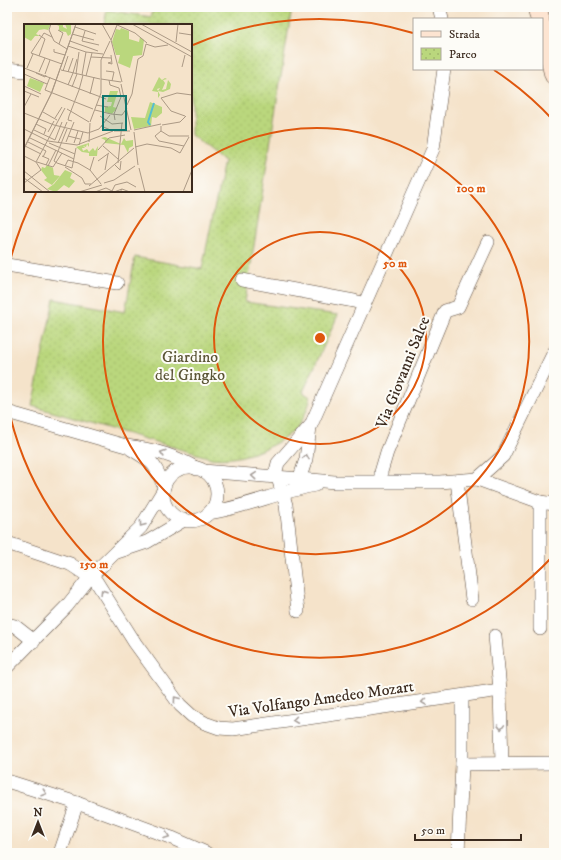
<svg xmlns="http://www.w3.org/2000/svg" width="561" height="860" font-family="'IM FELL DW Pica',serif">
<style>
.park{fill:url(#park-dots);stroke:#7a804e}
.lines{fill:none;stroke-linecap:round;stroke-linejoin:round}
.minor-casing{stroke:#574638;stroke-width:14}
.secondary-casing{stroke:#574638;stroke-width:20}
.minor{stroke:#fff;stroke-width:13}
.secondary{stroke:#fde4d1;stroke-width:19}
.oneway{stroke:#a79f9a}
.ring{fill:none;stroke:#df570d;stroke-width:2}
.labels{text-anchor:middle;stroke-width:4;stroke-linejoin:round;paint-order:stroke}
.park-label{font-size:16px;fill:#5b5536;stroke:#fdfcf7}
.street-label{font-size:16px;fill:#3b2a1e;stroke:#fdfcf7}
.inset-river{fill:none;stroke:#55bdd3;stroke-width:2}
.inset-road{fill:none;stroke:#ab9985;stroke-width:1}
.view{fill:#0f766e;fill-opacity:0.15;stroke:#0f766e;stroke-width:2}
.inset-edge{fill:none;stroke:#3b2a1e;stroke-width:2}
.centre{fill:#df570d;stroke:#fdfcf7;stroke-width:2}
.ring-label{font-size:12px;text-anchor:middle;font-weight:bold;fill:#df570d;stroke:#fdfcf7;stroke-width:4;stroke-linejoin:round;paint-order:stroke}
</style>
<defs>
<pattern id="park-dots" width="8" height="8" patternUnits="userSpaceOnUse"><rect width="8" height="8" fill="#bad77d"/><path d="M2 2h.1M6 6h.1" fill="none" stroke="#a1b96c" stroke-width="1.8" stroke-linecap="round"/></pattern>
</defs>
<rect width="100%" height="100%" fill="#fdfcf7"/>
<filter id="ink" filterUnits="userSpaceOnUse"><feTurbulence type="fractalNoise" baseFrequency=".025" numOctaves="2"/><feDisplacementMap in="SourceGraphic" scale="8" xChannelSelector="R" yChannelSelector="G"/><feConvolveMatrix kernelMatrix="1 2 1 2 8 2 1 2 1" color-interpolation-filters="sRGB"/></filter>
<filter id="wash" filterUnits="userSpaceOnUse"><feTurbulence type="fractalNoise" baseFrequency=".012" numOctaves="4" result="noise"/><feDisplacementMap in="SourceGraphic" scale="16" xChannelSelector="R" yChannelSelector="G"/><feGaussianBlur stdDeviation="0.9" result="paint"/><feColorMatrix in="noise" values="0 0 0 0 0 0 0 0 0 0 0 0 0 0 0 0 0 1.4 0 .05"/><feComposite in="paint" operator="in"/></filter>
<g filter="url(#wash)">
<rect width="100%" height="100%" fill="#f5e3ca"/>
<!-- park -->
<path class="park" d="M154,7H292L245,302L338,315L303,392L310,397C310,402 308,407 306,412C302,419 299,427 292,432C273,449 236,462 211,458L32,406L54,299L125,312L135,257L202,269L224,161L191,135V25H104L107,10L151,17Z"/>
</g>
<g filter="url(#ink)">
<g class="lines">
<defs>
<g id="minor">
<polyline points="439,7 442,19"/>
<polyline points="7,69 25,71"/>
<polyline points="7,265 117,283"/>
<polyline points="242,280 354,301 364,304"/>
<path d="M7,412L126,446C152,449 175,455 197,469"/>
<path d="M131,449C155,464 153,461 164,486"/>
<circle cx="190" cy="494" r="27"/>
<polyline points="203,471 335,482 440,482 477,479 503,456 554,352"/>
<polyline points="477,479 540,502 554,504"/>
<polyline points="381,481 381,472 387,452 445,311 458,307 488,242"/>
<polyline points="457,481 472,599"/>
<polyline points="297,486 306,459 310,427"/>
<path d="M209,513C245,507 279,492 315,485"/>
<polyline points="7,543 70,564 96,581 135,643 180,705 192,716 205,723 219,728 233,729 500,690"/>
<polyline points="117,552 147,542 184,520"/>
<polyline points="298,611 286,505 276,471 278,463 311,425 433,149 444,69"/>
<polyline points="7,624 15,626 34,641"/>
<polyline points="540,629 540,502"/>
<polyline points="495,636 500,690 502,764"/>
<polyline points="7,667 67,606 90,577 141,527 163,491"/>
<polyline points="462,764 554,763"/>
<polyline points="7,781 77,803 172,838 206,853"/>
<polyline points="60,853 77,803"/>
<polyline points="458,853 462,764 462,696"/>
</g>
<g id="secondary">
<polyline points="537,7 540,19"/>
<polyline points="542,27 554,75"/>
</g>
</defs>
<!-- minor casing -->
<use href="#minor" class="minor-casing"/>
<!-- secondary casing -->
<use href="#secondary" class="secondary-casing"/>
<!-- minor -->
<use href="#minor" class="minor"/>
<!-- secondary -->
<use href="#secondary" class="secondary"/>
</g>
<!-- one-way arrows -->
<defs><path id="oneway-chevron" d="M-2-3.5L2.5 0L-2 3.5" fill="none" stroke-width="1.6" stroke-linecap="round" stroke-linejoin="round"/></defs>
<g class="oneway">
<use href="#oneway-chevron" transform="translate(163 453) rotate(-163)"/>
<use href="#oneway-chevron" transform="translate(306 457) rotate(-80)"/>
<use href="#oneway-chevron" transform="translate(254 476) rotate(-175)"/>
<use href="#oneway-chevron" transform="translate(142 524) rotate(127)"/>
<use href="#oneway-chevron" transform="translate(103 592) rotate(-122)"/>
<use href="#oneway-chevron" transform="translate(176 699) rotate(-126)"/>
<use href="#oneway-chevron" transform="translate(424 702) rotate(172)"/>
<use href="#oneway-chevron" transform="translate(295 720) rotate(172)"/>
<use href="#oneway-chevron" transform="translate(501 727) rotate(88)"/>
<use href="#oneway-chevron" transform="translate(44 793) rotate(18)"/>
<use href="#oneway-chevron" transform="translate(167 836) rotate(20)"/>
</g>
</g>
<!-- distance rings -->
<g class="ring">
<circle cx="320" cy="338" r="106"/>
<path d="M192 168A213 213 0 1 1 165 191"/>
<path d="M553 556A319 319 0 0 1 7 402M7 274A319 319 0 0 1 36 193M193 45A319 319 0 0 1 413 33M494 70A319 319 0 0 1 553 120"/>
</g>
<g class="labels">
<!-- park labels -->
<g class="park-label">
<text x="190" y="362">Giardino<tspan x="190" dy="18">del Gingko</tspan></text>
</g>
<!-- street labels -->
<g class="street-label">
<text transform="translate(402 372) rotate(-68)" y="6">Via Giovanni Salce</text>
<text transform="translate(321 698) rotate(-8)" y="6">Via Volfango Amedeo Mozart</text>
</g>
</g>
<!-- overview -->
<g transform="translate(24 24)">
<rect width="168" height="168" fill="#f5e3ca"/>
<path d="M7,0L21,5L15,6L12,10L16,12H11L7,17L0,13V1ZM97,4L105,7V15L115,18L116,13L120,16L118,31L109,32L106,44L94,39L96,31H92L88,18L92,5L96,6ZM135,53L138,56L141,54L143,55L139,56L141,59L138,66L142,65L144,56L147,60L146,65L139,68L134,67L136,64L133,65L136,71L134,74V68L128,67ZM6,54L20,59L16,68L3,62ZM65,119V123L63,120L62,123L59,122L61,124H58L59,127L63,125L65,128L69,124L71,127L74,122L73,132H65V129L58,128L52,123ZM23,141L29,144L30,151L36,152L28,161L20,156L23,154L17,146L18,143L21,144Z" fill="#bad77d"/>
<path d="M0,0H27L24,6ZM31,0H39V3L43,5L41,0H47V10L44,12L42,8L35,7V2ZM86,67H94L89,83L93,84L88,90L81,88V83L87,82L88,78H83ZM126,78L138,83V89L132,94L128,93L127,102L110,105L107,93L121,94ZM81,113L97,120L100,114L102,117L109,116V122L105,124L104,129L100,121L81,119V116L77,114ZM41,146L48,149L46,154L51,157L45,164L40,161L32,168L23,165L30,160Z" fill="#bad77d"/>
<path class="inset-river" d="M126,101L124,98L130,79"/>
<path class="inset-road" d="M27,0L25,6L30,17L43,25M78,0L87,16L98,58M91,0L111,9L123,19M108,0L168,33M117,0L168,28M51,3L72,10M34,6L39,9L35,20M61,7L58,17L75,21M155,9L168,11M48,10L70,16M15,11L21,15L15,32M28,13L20,9L7,29L38,40M87,16L93,1M46,17L74,27M152,18L154,0M44,22L62,28L79,30M30,25V28L41,31M67,33L87,34M87,38L84,39L88,40L87,31M158,43L161,31M0,44L82,75M3,44L9,30M37,46L76,55M39,47L44,32M82,47L90,48L88,57M15,48L21,34M44,48L49,34M12,49L21,53L22,51M49,49L53,35M0,50L23,60M21,50L26,36M52,50L55,28M58,51L62,28M62,52L68,29M26,53L21,66L69,85M77,55L97,58M85,56L86,61L95,64L97,73L90,90L91,96M97,60L107,106M44,61L49,49M0,62L17,70M48,63L53,50M55,66L59,51M0,67L15,73M66,70L70,53M72,81L84,83M103,81L108,70L114,35L119,32L122,20L131,23L144,21M0,83L7,70M43,85L65,98M71,86L87,90M19,88L33,96M0,89L30,101L64,109L75,105L86,91M87,90L98,91L103,84M76,92L88,100L99,99M161,92L147,87L137,74L153,69L168,71M31,94L38,83M48,97L44,96L45,92L55,66M66,98L77,69V36L86,17M12,100L22,105L20,110M138,101L156,98L162,92M77,102L89,107M137,102V107L145,112H165M0,105L24,117L53,121L89,107M10,106L31,116L38,98M110,106L137,100M90,107H106M137,107L131,112L135,117L160,122M24,108L30,97M110,108L114,141M44,112L56,115M6,114L50,135M4,118L22,127L19,133M42,118L50,98M65,118L66,99M25,119L51,130M34,119L43,98M50,119L54,107M55,121L59,108M1,122L17,130M79,122L94,135M111,123L123,120L147,124L156,129L165,113M0,124L28,68L52,0M0,125L27,70L52,0M74,126L85,114L101,111M0,132L12,138M18,132L25,135L22,141M74,137L85,129M12,138L41,84M13,138L29,143L38,129M33,139L30,137L43,105M33,139L48,144L52,124M94,139L98,99M91,141L96,146L97,137M24,142L32,126M41,142L44,136L54,139L66,146L77,160M41,143L58,154L61,160H67M115,144L121,168M66,146L70,133M81,146L84,130M0,147L26,168M0,154L19,168M0,159L17,146L12,138M80,159L90,156L111,142M65,162L110,124M88,167L91,161L103,158L112,163M55,168L78,161M71,168L82,164L90,168L98,165M96,168L98,165L106,168M159,168L168,146"/>
<path class="view" d="M79,72H102V106H79Z"/>
<rect width="168" height="168" class="inset-edge"/>
</g>
<circle cx="320" cy="338" r="6" class="centre"/>
<g class="ring-label">
<text x="471" y="192">100 m</text>
<text x="395" y="267">50 m</text>
<text x="94" y="568">150 m</text>
</g>
<!-- margin -->
<rect width="561" height="860" fill="none" stroke="#fdfcf7" stroke-width="24"/>
<!-- legend -->
<rect x="413" y="18" width="130" height="52" fill="#fdfcf7" stroke="#afa8a0"/>
<rect x="421" y="31" width="20" height="6" fill="#fde4d1" stroke="#afa8a0"/>
<text x="449" y="38" font-size="12" fill="#3b2a1e">Strada</text>
<rect x="421" y="48" width="20" height="12" fill="url(#park-dots)" stroke="#afa8a0"/>
<text x="449" y="58" font-size="12" fill="#3b2a1e">Parco</text>
<!-- north arrow -->
<g transform="translate(38 822)" stroke="#fdfcf7" stroke-width="3" paint-order="stroke">
<path d="M0-3L7 15L0 10L-7 15Z" fill="#3b2a1e"/>
<text y="-6" font-size="11" font-weight="bold" text-anchor="middle" fill="#3b2a1e">N</text>
</g>
<!-- scale -->
<path d="M415 834v6h106v-6" fill="none" stroke="#3b2a1e" stroke-width="2"/>
<text x="421" y="834" font-size="12" fill="#3b2a1e" stroke="#fdfcf7" stroke-width="3" paint-order="stroke">50 m</text>
</svg>
